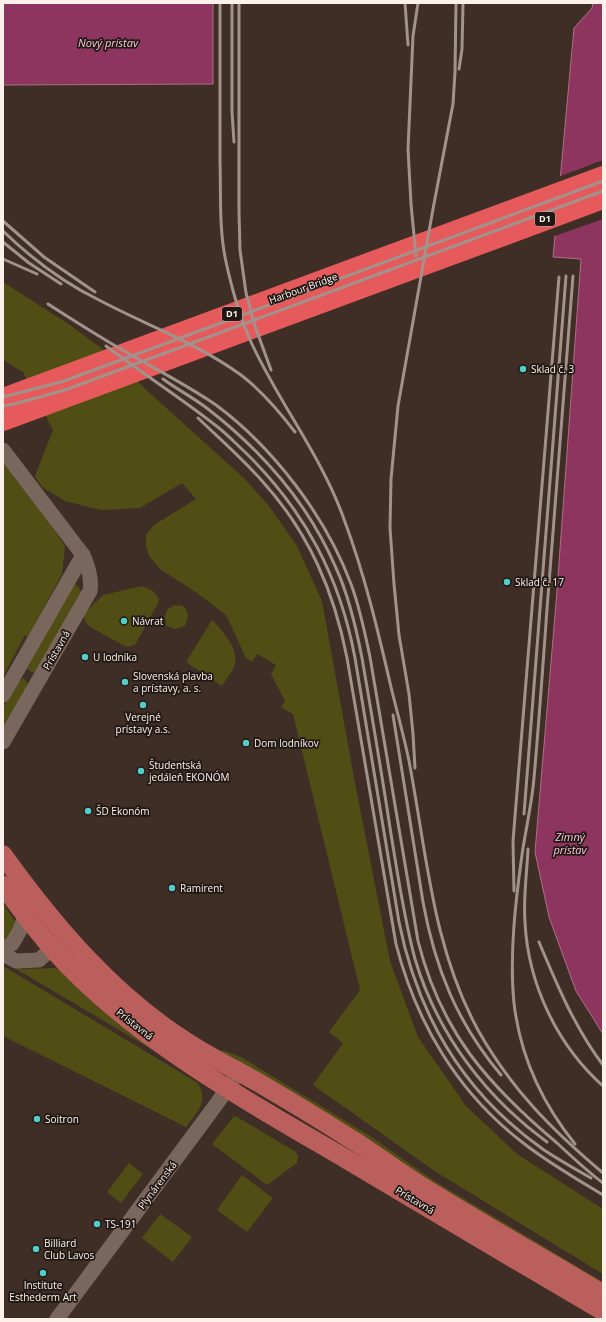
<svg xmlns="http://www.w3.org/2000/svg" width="606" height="1322" font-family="'Open Sans',sans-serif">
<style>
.green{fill:#504e15}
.water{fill:#8e355f;stroke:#af6e89}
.pier{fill:#3f2e25}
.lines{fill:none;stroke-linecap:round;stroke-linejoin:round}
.minor{stroke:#79665c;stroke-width:15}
.major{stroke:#bb5f5c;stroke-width:19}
.highway{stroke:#e75a5c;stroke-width:22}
.rail{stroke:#a1938b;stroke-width:3}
.poi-dot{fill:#53cdca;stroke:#201814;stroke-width:1.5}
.labels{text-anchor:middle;stroke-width:3.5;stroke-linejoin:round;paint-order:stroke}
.shield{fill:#201814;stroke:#bbb1aa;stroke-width:1}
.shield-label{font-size:9px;font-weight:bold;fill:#fdf2eb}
.street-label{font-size:10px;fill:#fdf2eb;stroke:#201814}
.poi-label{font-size:10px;fill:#fdf2eb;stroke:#201814;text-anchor:start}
.water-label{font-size:11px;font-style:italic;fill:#f9c5d9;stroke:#201814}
</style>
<rect width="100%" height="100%" fill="#3f2e25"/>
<!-- green -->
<g class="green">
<polygon points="3,282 70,325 117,360 143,387 245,479 268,505 297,546 322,601 355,783 390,961 418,1037 466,1106 517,1154 603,1209 603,1274 436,1172 313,1085 343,1043 329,1032 360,990 293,714 281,707 285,701 271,674 276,665 257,654 252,662 246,658 226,615 197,593 160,569 149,556 146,545 146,535 154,525 196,499 182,483 140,508 101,510 65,501 42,487 35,476 53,430 23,372 3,360"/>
<polygon points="3,460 43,513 65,546 62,574 28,637 25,635 3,677"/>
<polygon points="75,584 79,587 81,592 35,673 31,672 27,669 27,664 71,586"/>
<polygon points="142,586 153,591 159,599 157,605 135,645 126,647 87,625 83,615 103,595"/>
<path d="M174,605L183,606C190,613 188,617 185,626L175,629L167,626L164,618L167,610Z"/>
<path d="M212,620C222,630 239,649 235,664C233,671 226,679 222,686L186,662Z"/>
<polygon points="23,678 27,682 28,689 3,733 3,707 18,682"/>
<polygon points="3,903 16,923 16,933 3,942"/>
<polygon points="6,963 23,969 54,968 68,973 180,1066"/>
<path d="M3,966L198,1083C209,1103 197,1111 186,1127L3,1036Z"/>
<polygon points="222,1050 241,1057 370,1136 436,1182 603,1282 603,1286 220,1053"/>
<polygon points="234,1116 237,1117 296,1152 298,1156 297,1163 267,1185 212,1144"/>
<polygon points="129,1163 143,1174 121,1203 107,1192"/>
<polygon points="242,1175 273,1198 247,1232 217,1210"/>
<polygon points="160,1214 192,1237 173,1262 142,1238"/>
</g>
<!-- water -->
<g class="water">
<polygon points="3,3 213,3 213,84 3,85"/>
<polygon points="593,3 603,3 603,1034 576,991 549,917 535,852 557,591 581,259 553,257 574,28 592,8"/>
</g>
<!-- pier -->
<polygon class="pier" points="603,160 603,219 552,237 558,177"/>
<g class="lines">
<!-- minor -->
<g class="minor">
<path d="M3,450L83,555C88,567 92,578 90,591L3,742"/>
<polyline points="3,695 83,555"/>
<polyline points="3,948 12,944 20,930 25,916"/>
<polyline points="3,954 16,961 39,960 60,941"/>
<polyline points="57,1319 218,1102 233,1080"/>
</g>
<!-- major -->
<g class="major">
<path d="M3,855C55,927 114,997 190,1044C212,1058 236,1070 259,1083C288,1100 318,1118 346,1136C371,1151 394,1169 418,1184C479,1222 541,1257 603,1294"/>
<path d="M3,885C18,906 34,927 51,947C130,1037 244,1099 346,1159C432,1210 517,1261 603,1311"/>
</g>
<!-- highway -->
<g class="highway">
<polyline points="3,399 603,177"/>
<polyline points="3,420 603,198"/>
</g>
<!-- rail -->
<g class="rail">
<path d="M220,3C220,56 220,109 220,162C221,193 219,226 225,257C231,286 239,315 251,342C279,403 323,458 345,522C365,576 378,631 391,687C397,712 404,736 409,761C427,854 432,946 478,1030C511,1089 552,1130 603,1173"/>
<polyline points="232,3 232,112 234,142"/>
<polyline points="239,3 239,212 240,250 246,293 255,326 271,370"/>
<polyline points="405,3 408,45"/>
<polyline points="459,69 462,49 463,3"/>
<polyline points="3,221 44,257 95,292"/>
<path d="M3,231C31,258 64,283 99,300C146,325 197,343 241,375C262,391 279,411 295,432"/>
<polyline points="3,242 29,263 61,284"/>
<polyline points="416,256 411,204 408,149 413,36 418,3"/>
<polyline points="3,259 37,274"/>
<path d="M573,276C564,387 556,498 547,609C543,665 539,722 534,778C532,801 527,824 523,848C516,897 509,954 514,1003C520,1055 542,1103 575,1144"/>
<path d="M48,304C76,322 104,340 133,356C161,372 190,387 216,405C274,448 326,517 351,584C360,608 365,633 370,657L418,941C441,1032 487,1084 557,1143C572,1157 587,1171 603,1183"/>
<path d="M106,346C143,374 183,399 219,428C229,436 237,445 246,453C305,511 340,577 355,658L399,922C418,1017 464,1094 544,1150C559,1160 575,1169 591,1178"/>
<path d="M163,379C178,390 194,398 208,409C262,451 309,505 336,568C349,596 356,627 362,658C372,716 382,775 391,834C398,876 404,918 415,959C437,1033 485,1097 547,1142"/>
<polyline points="3,397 61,382 102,367 603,181"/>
<polyline points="3,406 14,404 65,390 603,191"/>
<path d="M198,418C220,439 243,459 263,482C309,533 334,591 347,658L396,944C416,1022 457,1092 522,1142C547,1162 575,1178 603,1195"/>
<path d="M393,715L423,902C435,968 457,1023 501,1075"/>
<polyline points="415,768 413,734 409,694 399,635 394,584 390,528 391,479 398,406 433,209 453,104 455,72 456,3"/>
<polyline points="524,814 566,276"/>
<path d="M528,849C527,873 523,898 525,922C528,984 557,1045 603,1086"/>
<polyline points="514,891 513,841 559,277"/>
<path d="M539,942C557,985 575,1028 603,1065"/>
</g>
</g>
<!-- markers -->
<g class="poi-dot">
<circle cx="523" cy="369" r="4"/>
<circle cx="507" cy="582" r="4"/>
<circle cx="124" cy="621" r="4"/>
<circle cx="85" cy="657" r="4"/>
<circle cx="125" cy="682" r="4"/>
<circle cx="143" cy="705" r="4"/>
<circle cx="246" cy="743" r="4"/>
<circle cx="141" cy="771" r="4"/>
<circle cx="88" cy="811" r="4"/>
<circle cx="172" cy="888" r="4"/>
<circle cx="37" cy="1119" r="4"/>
<circle cx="97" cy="1224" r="4"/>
<circle cx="36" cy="1249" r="4"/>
<circle cx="43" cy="1273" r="4"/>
</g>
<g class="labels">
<!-- shield labels -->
<g class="shield">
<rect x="535" y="212" width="20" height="14" rx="3"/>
<rect x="222" y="307" width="20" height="14" rx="3"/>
</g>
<g class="shield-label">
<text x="545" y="222">D1</text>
<text x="232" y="317">D1</text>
</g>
<!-- street labels -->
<g class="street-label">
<text transform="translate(303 288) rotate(-20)" y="4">Harbour Bridge</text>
<text transform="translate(56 650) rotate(-60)" y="4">Prístavná</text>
<text transform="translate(135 1024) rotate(38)" y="4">Prístavná</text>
<text transform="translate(157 1185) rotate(-53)" y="4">Plynárenská</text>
<text transform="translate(415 1200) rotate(31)" y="4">Prístavná</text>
</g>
<!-- poi labels -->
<g class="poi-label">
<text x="531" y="373">Sklad č. 3</text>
<text x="515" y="586">Sklad č. 17</text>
<text x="132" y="625">Návrat</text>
<text x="93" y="661">U lodníka</text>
<text x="133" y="680">Slovenská plavba<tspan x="133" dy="12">a prístavy, a. s.</tspan></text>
<text x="143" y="721" text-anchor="middle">Verejné<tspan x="143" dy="12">prístavy a.s.</tspan></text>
<text x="254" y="747">Dom lodníkov</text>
<text x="149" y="769">Študentská<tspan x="149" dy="12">jedáleň EKONÓM</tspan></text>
<text x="96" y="815">ŠD Ekonóm</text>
<text x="180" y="892">Ramirent</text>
<text x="45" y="1123">Soitron</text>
<text x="105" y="1228">TS-191</text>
<text x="44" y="1247">Billiard<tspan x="44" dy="12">Club Lavos</tspan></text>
<text x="43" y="1289" text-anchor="middle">Institute<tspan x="43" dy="12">Esthederm Art</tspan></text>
</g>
<!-- water labels -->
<g class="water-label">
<text x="108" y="47">Nový prístav</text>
<text x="570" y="841">Zimný<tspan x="570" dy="13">prístav</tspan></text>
</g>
</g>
<!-- border -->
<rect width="606" height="1322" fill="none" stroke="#fdf2eb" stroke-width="8"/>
</svg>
